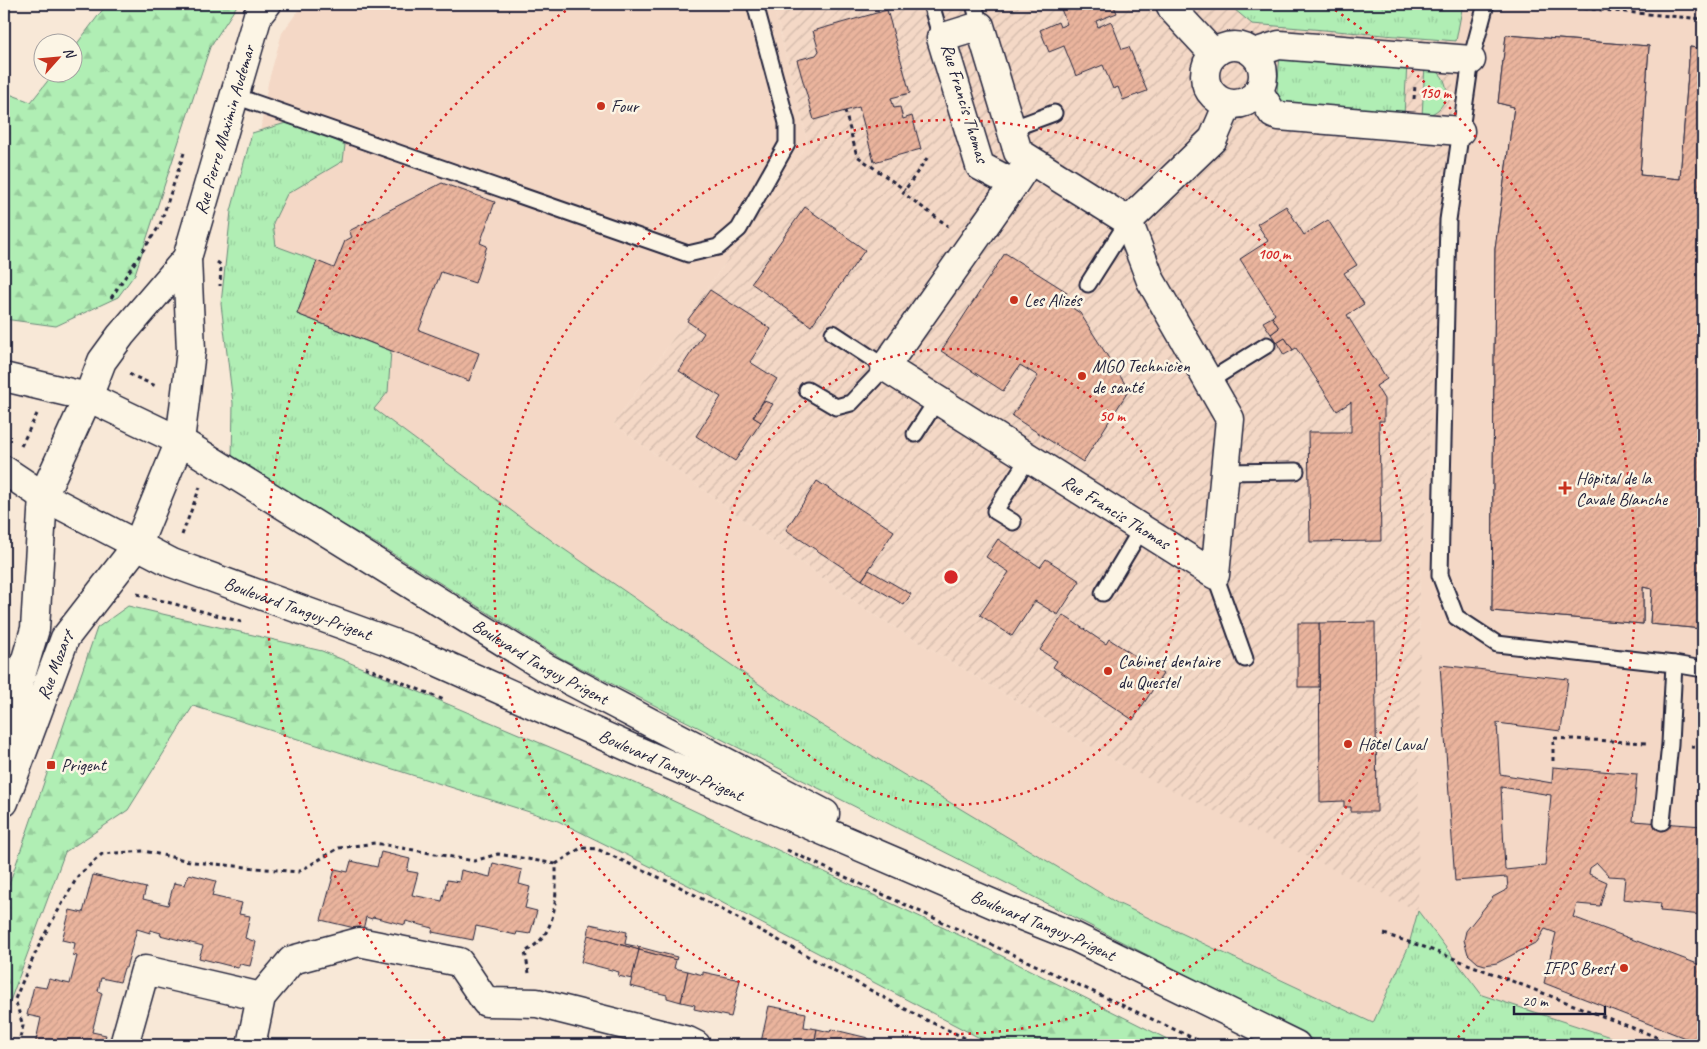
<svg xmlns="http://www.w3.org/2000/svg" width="1707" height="1049" font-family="Caveat,sans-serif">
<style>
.built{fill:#f4d8c6}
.industrial{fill:url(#industrial-furrows)}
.grass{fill:url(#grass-tufts);stroke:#698878}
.forest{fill:url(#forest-firs);stroke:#698878}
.building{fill:url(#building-hatch);stroke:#22223b;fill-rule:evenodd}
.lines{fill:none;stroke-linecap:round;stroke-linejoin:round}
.service-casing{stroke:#22223b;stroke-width:19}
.minor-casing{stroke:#22223b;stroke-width:31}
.tertiary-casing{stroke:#22223b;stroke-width:31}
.primary-casing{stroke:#22223b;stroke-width:31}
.path{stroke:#22223b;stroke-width:3;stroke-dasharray:4 4;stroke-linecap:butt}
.service{stroke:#fcf5e5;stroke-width:15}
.minor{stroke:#fcf5e5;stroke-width:28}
.tertiary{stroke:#fcf5e5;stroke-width:28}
.primary{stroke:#fcf5e5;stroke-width:28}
.ring{fill:none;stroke:#d62828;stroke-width:2.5;stroke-dasharray:2.5 5}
.poi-dot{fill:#c8321e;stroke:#fcf5e5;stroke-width:2}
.labels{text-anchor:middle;stroke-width:5;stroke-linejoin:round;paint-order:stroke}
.street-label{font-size:18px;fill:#22223b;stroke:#fcf5e5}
.poi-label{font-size:18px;fill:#22223b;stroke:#fcf5e5;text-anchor:start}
.centre{fill:#d62828;stroke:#fcf5e5;stroke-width:2.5}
.ring-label{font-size:15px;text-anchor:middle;font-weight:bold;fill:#d62828;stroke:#fcf5e5;stroke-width:5;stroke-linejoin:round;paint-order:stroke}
</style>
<defs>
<pattern id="industrial-furrows" width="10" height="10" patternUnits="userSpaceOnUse" patternTransform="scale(1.25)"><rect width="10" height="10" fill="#f4d8c6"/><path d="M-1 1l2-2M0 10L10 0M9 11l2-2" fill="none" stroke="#d1b9ab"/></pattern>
<pattern id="grass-tufts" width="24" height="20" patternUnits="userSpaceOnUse" patternTransform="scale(1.25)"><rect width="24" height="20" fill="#b0eeb4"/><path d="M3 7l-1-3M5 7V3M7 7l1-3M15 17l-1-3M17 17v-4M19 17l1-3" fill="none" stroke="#97cc9c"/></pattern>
<pattern id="forest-firs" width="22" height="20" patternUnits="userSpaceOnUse" patternTransform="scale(1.25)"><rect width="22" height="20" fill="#b0eeb4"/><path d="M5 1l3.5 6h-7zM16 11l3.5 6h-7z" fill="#97cc9c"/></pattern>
<pattern id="building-hatch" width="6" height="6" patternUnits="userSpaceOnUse" patternTransform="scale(1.25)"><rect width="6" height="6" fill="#eab49d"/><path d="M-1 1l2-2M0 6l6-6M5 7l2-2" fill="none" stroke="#c89a88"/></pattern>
</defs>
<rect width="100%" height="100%" fill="#f8e8d7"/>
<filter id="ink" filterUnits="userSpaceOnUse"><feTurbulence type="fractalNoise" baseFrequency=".02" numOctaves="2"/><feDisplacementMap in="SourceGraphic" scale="10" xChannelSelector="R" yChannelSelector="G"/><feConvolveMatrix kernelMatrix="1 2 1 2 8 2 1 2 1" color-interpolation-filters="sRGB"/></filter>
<g filter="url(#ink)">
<!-- built -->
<polygon class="built" points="303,4 773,4 808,143 614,424 866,610 1125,767 1420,633 1418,609 1456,41 1228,4 1703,4 1703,1045 1416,1045 1374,1023 1117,903 798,711 283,356 242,243 268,83 282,33"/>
<!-- industrial -->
<polygon class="industrial" points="773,4 1228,4 1253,24 1456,41 1418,609 1420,633 1418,911 1125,767 866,610 614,424 808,143"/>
<!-- grass -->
<g class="grass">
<polygon points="1228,4 1463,4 1456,41 1252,24"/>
<polygon points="1280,54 1407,64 1404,115 1276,105"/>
<path d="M1425,65C1430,67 1436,69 1439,73C1455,90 1444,115 1422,116Z"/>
<polygon points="286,123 321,134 345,145 343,161 287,194 273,223 276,246 317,261 297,314 391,351 388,392 374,409 555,543 798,711 1117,903 1373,1023 1408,948 1418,911 1482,995 1635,1045 1323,1045 1087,924 561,658 377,544 232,462 233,403 221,304 231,211 252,133"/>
</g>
<!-- forest -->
<g class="forest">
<polygon points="107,4 238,4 210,47 135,274 118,297 56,326 4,319 4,92 31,102 54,73 72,72 73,49"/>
<polygon points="128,606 322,651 635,783 976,943 1179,1045 993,1045 698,890 558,821 193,706 128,810 65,852 6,1012 4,1010 4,899 97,628"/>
</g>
<!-- building -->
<g class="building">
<polygon points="1059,4 1113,4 1117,13 1096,21 1098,27 1111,21 1122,49 1129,47 1147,91 1123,100 1118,87 1113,89 1103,65 1076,76 1064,46 1049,52 1040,30 1058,22 1060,27 1067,24"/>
<polygon points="887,10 910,93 891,98 894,108 900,107 903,119 912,116 921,149 874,162 859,107 814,120 797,60 816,55 819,51 813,31"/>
<path d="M1506,35L1649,46L1640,175L1680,179L1690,47L1703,49V629L1650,624L1652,589L1643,587V624L1492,611L1495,249L1514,107L1498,103ZM1645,359L1671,361L1663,475L1583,474L1586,395L1645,393Z"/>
<polygon points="1506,35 1649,46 1640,175 1680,179 1690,47 1703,49 1703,629 1650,624 1652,589 1643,587 1643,624 1492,611 1495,249 1514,107 1498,103"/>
<polygon points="442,183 495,202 480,243 487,246 475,283 441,272 419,330 479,353 469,381 297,314 317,261 334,268 345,241 352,237 349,231"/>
<polygon points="1286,206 1304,235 1328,220 1357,265 1344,273 1364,304 1347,315 1387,379 1376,386 1384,399 1384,421 1379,421 1381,541 1310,542 1308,432 1351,432 1351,402 1337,411 1296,348 1293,350 1285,338 1277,343 1271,334 1279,328 1272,317 1275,314 1240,259 1268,241 1257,224"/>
<polygon points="805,207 865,250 811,326 751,283"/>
<polygon points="1005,253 1067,292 1062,301 1080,313 1129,390 1083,462 1012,416 1038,376 1020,365 1003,391 941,351"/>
<polygon points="710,290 771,329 750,362 777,379 753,417 761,422 735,461 696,436 721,397 679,371 704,333 687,321"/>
<polygon points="1272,317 1279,328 1271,334 1263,322"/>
<polygon points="1285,338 1293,350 1284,355 1277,343"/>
<polygon points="764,401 773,404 761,422 753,417"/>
<polygon points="817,481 894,531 862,580 786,530"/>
<polygon points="998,539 1040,567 1046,559 1080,581 1058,615 1035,601 1012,636 980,615 1009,572 986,557"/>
<polygon points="869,570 911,594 904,605 862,580"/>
<polygon points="1063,615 1106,644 1109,639 1163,674 1133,720 1053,667 1057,661 1040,650"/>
<polygon points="1375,622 1377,812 1351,812 1351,807 1344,807 1344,801 1320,802 1319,623"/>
<rect x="1298" y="623" width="21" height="64"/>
<path d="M1440,665L1568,679L1561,731L1497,723L1500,774L1552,783L1553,767L1637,774L1633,821L1703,826V915L1660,911L1661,903L1623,899L1625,877L1609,876L1597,863L1590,868L1589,874L1607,882L1600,906L1577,904L1573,917L1703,966V1045L1544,983L1556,933L1545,929L1537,942L1497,963L1485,965L1478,963L1468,954L1464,940L1466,931L1493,897L1508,889L1507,877L1455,881ZM1501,787L1551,795L1545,866L1505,870Z"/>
<polygon points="381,852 410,859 407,871 418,873 412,895 442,901 447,880 459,882 461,870 490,877 493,863 522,870 519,884 530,887 525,908 537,911 530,934 517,932 516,935 476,926 473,940 432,932 433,928 406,921 405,925 373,917 372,919 366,917 363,930 321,920 335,869 348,872 351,861 377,867"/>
<polygon points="189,874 216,881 212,896 242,903 239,914 250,916 245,938 256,942 250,966 240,964 238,968 199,958 203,946 160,935 161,933 150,930 150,933 137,929 126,968 124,968 120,982 101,978 98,991 102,993 92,1032 106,1035 103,1045 35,1045 41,1018 27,1015 34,986 46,988 49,979 70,984 77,956 73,955 75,943 62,940 70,910 83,913 93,875 146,888 143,899 168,905 174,883 185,885"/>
<polygon points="590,924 627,932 625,944 639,947 639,950 588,935"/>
<polygon points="588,935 639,950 632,979 618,976 619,972 581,962"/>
<polygon points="639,947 677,957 676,960 639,950"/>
<polygon points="639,950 676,960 674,968 688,971 681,1002 667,998 667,995 630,986"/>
<polygon points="688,971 703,975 703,972 740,980 731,1017 694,1009 695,1005 681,1002"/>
<polygon points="769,1006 806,1013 804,1027 817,1029 814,1045 773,1045 761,1042"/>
<polygon points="817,1029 830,1032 831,1029 868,1038 866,1045 814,1045"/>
</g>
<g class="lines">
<defs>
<g id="service">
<polyline points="931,4 941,38"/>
<polyline points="974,4 980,26"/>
<polyline points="1486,4 1471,60 1448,220 1440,575 1456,617 1497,644 1674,664 1703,669"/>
<polyline points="235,96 688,254 718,247 739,229 787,144 787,123 755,4"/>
<polyline points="1011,129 1054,113"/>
<polyline points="1088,284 1128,221"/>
<polyline points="1209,381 1267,345"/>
<polyline points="807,390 836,407 851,403 885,367 833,333"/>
<polyline points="915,434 937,400"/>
<polyline points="1225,472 1296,471"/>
<polyline points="1013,522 995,511 1029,457"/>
<polyline points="1215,575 1245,659"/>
<polyline points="1103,593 1142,528"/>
<polyline points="1662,822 1670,744 1674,664"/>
</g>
<g id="minor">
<polyline points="1170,4 1173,10 1214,54"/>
<circle cx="1234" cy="75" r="29"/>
<polyline points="1254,53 1279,45 1471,60"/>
<polyline points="1259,92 1273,114 1279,116 1460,131"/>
<polyline points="1014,184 980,166 941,38 980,26 1018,152 1128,221 1151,281 1230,419 1215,575 885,367 1014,184 1030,160"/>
<polyline points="1128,221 1213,139 1228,104"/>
<path id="s1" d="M88,397L102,361L121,335L187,258L258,15L267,4"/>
<polyline points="180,441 191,351 187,258"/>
<polyline points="124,1045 145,970 261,997"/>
<polyline points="251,1045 261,997 292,960 359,942 459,962 486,1002 537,1003 688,1041 696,1045"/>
</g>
<g id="tertiary">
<polyline points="4,732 35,629 43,496 88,397"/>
<path id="s2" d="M4,802L65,638L138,544L180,441"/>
</g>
<g id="primary">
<path id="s3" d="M4,377L88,397L180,441L546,668L825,814"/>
<path id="s4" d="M4,470L43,496L172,563L407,648L633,749L1012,912L1075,937L1296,1045"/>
</g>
</defs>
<!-- service casing -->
<use href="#service" class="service-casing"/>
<!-- minor casing -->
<use href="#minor" class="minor-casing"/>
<!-- tertiary casing -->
<use href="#tertiary" class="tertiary-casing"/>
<!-- primary casing -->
<use href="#primary" class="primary-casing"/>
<!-- path -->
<g class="path">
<polyline points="1536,4 1703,19"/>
<polyline points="1414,99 1415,85"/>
<polyline points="845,111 857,156 905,190"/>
<polyline points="927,158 903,193 948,226"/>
<polyline points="217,262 221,265 220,286"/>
<polyline points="111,298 160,225 184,153"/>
<polyline points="129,374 158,387"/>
<polyline points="21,446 37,414"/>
<polyline points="4,514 5,505"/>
<polyline points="182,535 200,487"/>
<polyline points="4,538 11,541"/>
<polyline points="137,594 242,622"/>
<polyline points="365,667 444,700"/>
<polyline points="1691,747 1703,748"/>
<polyline points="1553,761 1553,738 1648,743"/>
<polyline points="787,850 1208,1045"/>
<polyline points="1384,934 1424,947 1677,1045"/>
<path d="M529,973L525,952C531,948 539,943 543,937C558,916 556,889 556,864L581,848L597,849L682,888L920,1017L980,1045"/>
<polyline points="18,1045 23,1026 15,999 24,978 42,939 78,876 102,854 144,851 194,862 298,872 339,848 375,843 474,861 498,854 556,864"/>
</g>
<!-- service -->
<use href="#service" class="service"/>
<!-- minor -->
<use href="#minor" class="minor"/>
<!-- tertiary -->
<use href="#tertiary" class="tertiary"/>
<!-- primary -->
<use href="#primary" class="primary"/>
</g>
</g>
<!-- distance rings -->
<g class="ring">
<circle cx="951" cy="577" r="228"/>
<circle cx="951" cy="577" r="457"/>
<path d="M450 1044A685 685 0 0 1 573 6M1329 6A685 685 0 0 1 1452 1044"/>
</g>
<!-- markers -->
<g class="poi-dot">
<circle cx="601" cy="106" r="5"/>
<circle cx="1014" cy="300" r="5"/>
<circle cx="1082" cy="376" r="5"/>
<path d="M1562.5 480.5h5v5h5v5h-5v5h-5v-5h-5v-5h5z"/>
<circle cx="1108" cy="671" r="5"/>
<circle cx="1348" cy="744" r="5"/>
<rect x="46" y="760" width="10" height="10" rx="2.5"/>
<circle cx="1624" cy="968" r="5"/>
</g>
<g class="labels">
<!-- street labels -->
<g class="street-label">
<text transform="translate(965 103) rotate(73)" y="6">Rue Francis Thomas</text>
<text dy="6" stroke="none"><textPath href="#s1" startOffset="306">Rue Pierre Maximin Audemar</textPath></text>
<text transform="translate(1116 512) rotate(32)" y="6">Rue Francis Thomas</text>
<text dy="6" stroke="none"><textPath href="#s4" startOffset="326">Boulevard Tanguy-Prigent</textPath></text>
<text dy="6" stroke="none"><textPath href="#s3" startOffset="611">Boulevard Tanguy Prigent</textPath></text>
<text dy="6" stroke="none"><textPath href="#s2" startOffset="146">Rue Mozart</textPath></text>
<text dy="6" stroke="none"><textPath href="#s4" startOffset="731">Boulevard Tanguy-Prigent</textPath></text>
<text dy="6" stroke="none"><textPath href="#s4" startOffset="1136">Boulevard Tanguy-Prigent</textPath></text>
</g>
<!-- poi labels -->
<g class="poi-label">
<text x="611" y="112">Four</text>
<text x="1024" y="306">Les Alizés</text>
<text x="1092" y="372">MGO Technicien<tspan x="1092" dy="21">de santé</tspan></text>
<text x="1576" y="484">Hôpital de la<tspan x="1576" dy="21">Cavale Blanche</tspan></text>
<text x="1118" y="667">Cabinet dentaire<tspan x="1118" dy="21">du Questel</tspan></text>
<text x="1358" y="750">Hôtel Laval</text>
<text x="61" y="771">Prigent</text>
<text x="1614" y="974" text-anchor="end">IFPS Brest</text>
</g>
</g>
<circle cx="951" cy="577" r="8" class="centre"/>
<g class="ring-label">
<text x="1435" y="98">150 m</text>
<text x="1274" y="259">100 m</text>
<text x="1112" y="421">50 m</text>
</g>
<!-- margin -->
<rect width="1707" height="1049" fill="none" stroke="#fcf5e5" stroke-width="20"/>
<rect x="10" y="10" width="1687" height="1029" fill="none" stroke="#22223b" stroke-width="2" filter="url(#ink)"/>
<!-- north arrow -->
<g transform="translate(58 58) rotate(63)"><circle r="24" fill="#fcf5e5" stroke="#a5a1a1"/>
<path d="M0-4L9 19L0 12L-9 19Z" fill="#c8321e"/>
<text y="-8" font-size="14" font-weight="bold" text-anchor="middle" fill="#22223b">N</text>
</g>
<!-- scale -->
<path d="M1514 1006v8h91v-8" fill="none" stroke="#22223b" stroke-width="2.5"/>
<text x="1522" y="1006" font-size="15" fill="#22223b" stroke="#fcf5e5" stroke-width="4" paint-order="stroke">20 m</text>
</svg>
